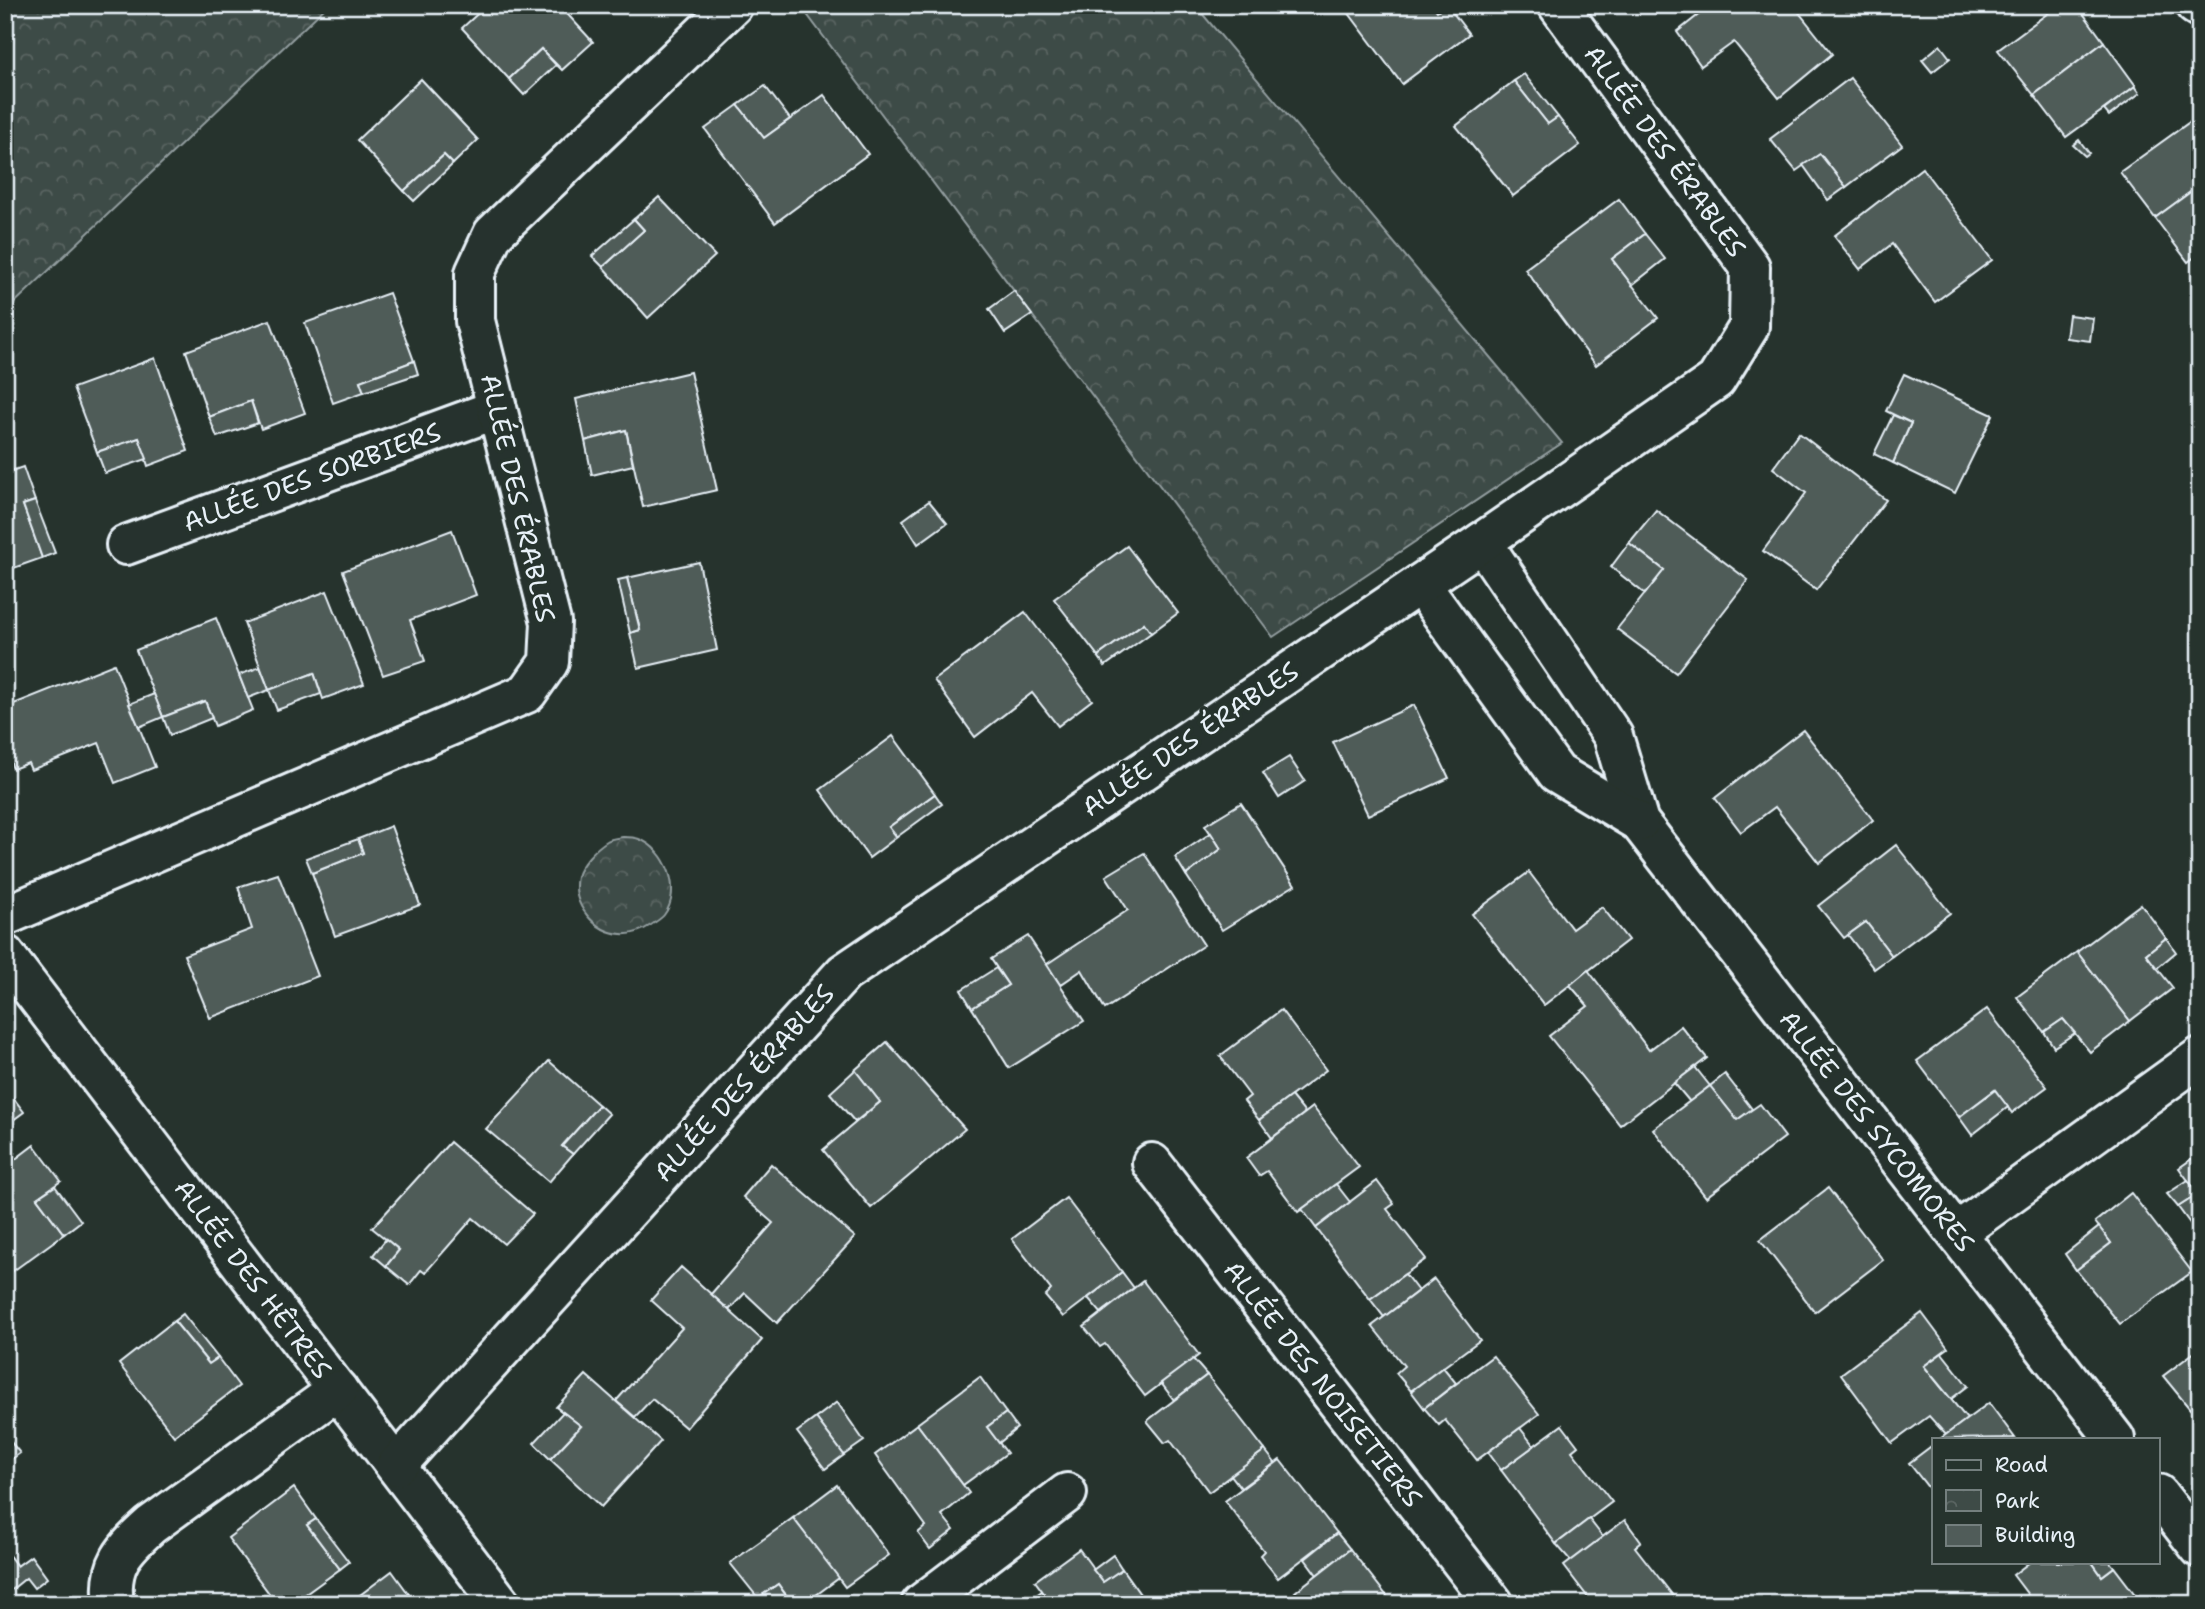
<svg xmlns="http://www.w3.org/2000/svg" width="2205" height="1609" font-family="'Shantell Sans',sans-serif">
<style>
.park{fill:url(#park-crowns);stroke:#939ea0;stroke-width:2}
.building{fill:#505c59;stroke:#e8f1f8;stroke-width:2}
.lines{fill:none;stroke-linecap:round;stroke-linejoin:round}
.minor-casing{stroke:#e8f1f8;stroke-width:44}
.minor{stroke:#26332d;stroke-width:38}
.labels{text-anchor:middle;stroke-width:7;stroke-linejoin:round;paint-order:stroke}
.street-label{font-size:26px;fill:#e8f1f8;stroke:#26332d}
</style>
<defs>
<pattern id="park-crowns" width="20" height="18" patternUnits="userSpaceOnUse" patternTransform="scale(1.75)"><rect width="20" height="18" fill="#3e4b47"/><path d="M2 6a3 3 0 1 1 6 0M12 15a3 3 0 1 1 6 0" fill="none" stroke="#5a6562"/></pattern>
</defs>
<rect width="100%" height="100%" fill="#26332d"/>
<filter id="ink" filterUnits="userSpaceOnUse"><feTurbulence type="fractalNoise" baseFrequency=".0143" numOctaves="2"/><feDisplacementMap in="SourceGraphic" scale="14" xChannelSelector="R" yChannelSelector="G"/><feConvolveMatrix kernelMatrix="1 2 1 2 8 2 1 2 1" color-interpolation-filters="sRGB"/></filter>
<g filter="url(#ink)">
<!-- park -->
<g class="park">
<polygon points="5,5 328,5 5,312"/>
<polygon points="800,5 1195,5 1562,443 1273,637"/>
<path d="M623,837C628,837 634,837 639,839C666,849 683,890 664,915C661,919 655,922 651,925C642,931 633,935 621,934C595,932 571,905 577,877C580,864 596,848 607,841C611,838 618,838 623,837Z"/>
</g>
<!-- building -->
<g class="building">
<polygon points="487,5 559,5 593,42 562,70 541,49 509,79 462,28"/>
<polygon points="1357,5 1433,5 1437,11 1447,5 1469,34 1402,84 1348,12"/>
<polygon points="1711,5 1793,5 1832,54 1779,98 1734,42 1701,66 1677,32"/>
<polygon points="2059,5 2077,5 2104,42 2034,95 1998,50"/>
<polygon points="2104,42 2136,86 2066,137 2034,95"/>
<polygon points="1940,45 1950,58 1932,72 1922,60"/>
<polygon points="541,49 556,65 524,95 509,79"/>
<polygon points="1524,74 1558,117 1548,124 1514,81"/>
<polygon points="1850,78 1902,145 1846,187 1820,154 1796,171 1770,139"/>
<polygon points="421,79 478,140 453,164 444,155 404,191 357,140"/>
<polygon points="1514,81 1548,124 1558,117 1580,145 1513,196 1456,126"/>
<polygon points="765,86 790,119 764,138 738,105"/>
<polygon points="2135,86 2140,93 2109,116 2104,110"/>
<polygon points="824,95 868,154 775,223 705,129 738,105 764,138"/>
<polygon points="2191,121 2200,134 2200,185 2155,218 2120,172"/>
<polygon points="2079,140 2089,153 2085,156 2073,145"/>
<polygon points="1820,154 1846,187 1828,200 1803,165"/>
<polygon points="444,155 453,164 414,201 404,191"/>
<polygon points="1922,168 1992,260 1935,302 1892,244 1860,269 1834,236"/>
<polygon points="2200,185 2200,253 2188,262 2155,218"/>
<polygon points="659,197 715,256 648,318 603,267 644,230 634,219"/>
<polygon points="1619,199 1645,234 1612,259 1658,318 1596,365 1525,269"/>
<polygon points="634,219 644,230 603,267 592,256"/>
<polygon points="1645,234 1665,259 1632,285 1612,259"/>
<polygon points="1014,291 1032,315 1005,333 989,309"/>
<polygon points="389,293 414,361 360,381 364,392 333,403 305,323"/>
<polygon points="2069,315 2093,318 2090,341 2066,338"/>
<polygon points="270,320 305,413 261,429 251,401 209,417 186,351"/>
<polygon points="155,358 188,451 148,466 139,438 97,452 73,388"/>
<polygon points="414,361 418,374 364,392 360,381"/>
<polygon points="690,372 717,490 643,507 626,430 585,441 576,399"/>
<polygon points="1904,374 1993,415 1955,493 1893,463 1911,423 1886,411"/>
<polygon points="251,401 258,423 217,437 209,417"/>
<polygon points="1893,415 1911,423 1893,463 1874,454"/>
<polygon points="626,430 633,465 592,475 585,441"/>
<polygon points="1799,433 1886,500 1816,590 1763,551 1806,493 1773,468"/>
<polygon points="139,438 147,459 105,473 97,452"/>
<polygon points="23,467 35,501 23,505 42,558 5,571 5,473"/>
<polygon points="35,501 55,553 42,558 23,505"/>
<polygon points="929,501 947,523 918,544 903,520"/>
<polygon points="1656,510 1748,580 1676,673 1617,629 1664,570 1629,543"/>
<polygon points="452,530 476,595 410,620 425,661 383,675 343,571"/>
<polygon points="1629,543 1664,570 1645,594 1611,567"/>
<polygon points="1127,546 1178,613 1151,633 1144,623 1098,656 1054,599"/>
<polygon points="699,562 717,650 638,668 630,633 640,630 627,578"/>
<polygon points="627,578 640,630 630,633 618,580"/>
<polygon points="327,591 364,684 323,699 314,673 269,690 244,623"/>
<polygon points="1025,612 1092,700 1058,726 1032,693 975,737 934,680"/>
<polygon points="216,618 253,710 215,726 205,701 163,717 136,650"/>
<polygon points="1144,623 1151,633 1105,666 1098,656"/>
<polygon points="114,664 155,767 115,783 99,743 31,770 28,763 13,769 8,755 5,755 5,723 10,722 6,707"/>
<polygon points="260,667 269,690 248,698 239,675"/>
<polygon points="314,673 321,694 277,710 269,690"/>
<polygon points="154,694 163,717 139,727 129,704"/>
<polygon points="205,701 212,718 170,735 163,717"/>
<polygon points="1414,705 1449,778 1368,815 1333,742"/>
<polygon points="1803,730 1873,820 1819,863 1775,807 1741,832 1715,798"/>
<polygon points="893,736 935,794 889,827 897,837 869,858 820,790"/>
<polygon points="1289,757 1305,781 1279,798 1263,773"/>
<polygon points="935,794 942,804 897,837 889,827"/>
<polygon points="1241,803 1295,885 1222,930 1186,875 1221,849 1205,825"/>
<polygon points="391,826 420,905 335,936 312,873 363,853 358,839"/>
<polygon points="1211,833 1221,849 1186,875 1175,857"/>
<polygon points="358,839 363,853 312,873 306,858"/>
<polygon points="1896,845 1950,913 1892,956 1866,922 1844,938 1818,906"/>
<polygon points="1144,853 1204,945 1105,1009 1082,970 1060,985 1047,964 1128,910 1106,876"/>
<polygon points="1529,872 1572,929 1602,907 1628,940 1544,1005 1472,914"/>
<polygon points="278,874 318,976 210,1018 184,955 252,929 238,887"/>
<polygon points="2141,904 2166,938 2146,954 2173,988 2130,1021 2077,952"/>
<polygon points="1866,922 1892,956 1874,969 1848,935"/>
<polygon points="1028,936 1084,1021 1009,1068 972,1008 1008,985 991,959"/>
<polygon points="2166,938 2176,952 2157,968 2146,954"/>
<polygon points="2077,952 2130,1021 2090,1052 2063,1019 2044,1032 2017,997"/>
<polygon points="996,968 1008,985 972,1008 961,990"/>
<polygon points="1588,970 1649,1050 1681,1026 1707,1058 1620,1125 1549,1036 1588,1006 1570,985"/>
<polygon points="1987,1009 2047,1087 2012,1113 1995,1090 1959,1117 1917,1061"/>
<polygon points="1281,1010 1326,1070 1259,1120 1244,1101 1250,1096 1220,1056"/>
<polygon points="2063,1019 2075,1033 2054,1047 2044,1032"/>
<polygon points="887,1042 965,1129 871,1208 823,1150 880,1102 855,1070"/>
<polygon points="549,1061 599,1105 562,1146 573,1154 549,1182 486,1129"/>
<polygon points="1695,1067 1710,1086 1690,1102 1674,1083"/>
<polygon points="855,1070 880,1102 855,1122 830,1093"/>
<polygon points="1725,1074 1752,1109 1737,1120 1710,1086"/>
<polygon points="1710,1086 1737,1120 1760,1104 1785,1137 1706,1197 1653,1129"/>
<polygon points="5,1087 24,1112 5,1126"/>
<polygon points="1995,1090 2008,1107 1972,1135 1959,1117"/>
<polygon points="1291,1096 1305,1113 1272,1138 1259,1120"/>
<polygon points="599,1105 609,1114 573,1154 562,1146"/>
<polygon points="1313,1107 1359,1167 1298,1212 1267,1171 1259,1176 1246,1158"/>
<polygon points="450,1142 533,1214 504,1244 473,1218 425,1273 421,1270 409,1285 386,1266 399,1250 372,1228"/>
<polygon points="34,1145 61,1181 37,1198 64,1234 9,1274 5,1269 5,1167"/>
<polygon points="2200,1153 2200,1237 2178,1207 2198,1194 2179,1168"/>
<polygon points="771,1164 855,1237 777,1323 745,1293 729,1310 711,1294 773,1223 743,1197"/>
<polygon points="2188,1180 2198,1194 2178,1207 2167,1194"/>
<polygon points="1377,1181 1394,1204 1387,1209 1426,1259 1370,1299 1316,1228"/>
<polygon points="1336,1184 1350,1202 1316,1228 1302,1209"/>
<polygon points="55,1186 81,1221 64,1234 37,1198"/>
<polygon points="1828,1188 1883,1260 1815,1312 1760,1240"/>
<polygon points="2131,1193 2192,1272 2120,1324 2076,1270 2111,1243 2095,1222"/>
<polygon points="1066,1198 1122,1272 1063,1317 1045,1296 1051,1290 1012,1239"/>
<polygon points="2099,1227 2111,1243 2076,1270 2065,1254"/>
<polygon points="386,1239 399,1250 386,1266 373,1255"/>
<polygon points="681,1267 762,1340 686,1428 652,1399 635,1417 616,1401 682,1328 651,1300"/>
<polygon points="1122,1272 1134,1288 1101,1313 1088,1298"/>
<polygon points="1405,1274 1418,1291 1384,1317 1370,1299"/>
<polygon points="1434,1279 1480,1340 1411,1391 1396,1373 1404,1366 1372,1326"/>
<polygon points="1143,1281 1199,1355 1145,1396 1105,1344 1100,1347 1084,1327"/>
<polygon points="1922,1313 1948,1348 1924,1366 1967,1419 1946,1435 1929,1416 1892,1443 1841,1374"/>
<polygon points="183,1314 218,1358 209,1364 174,1321"/>
<polygon points="174,1321 209,1364 218,1358 239,1386 174,1436 119,1364"/>
<polygon points="2200,1348 2200,1401 2190,1409 2163,1376"/>
<polygon points="1942,1353 1968,1386 1951,1399 1924,1366"/>
<polygon points="1493,1356 1539,1414 1477,1460 1445,1420 1439,1425 1424,1408"/>
<polygon points="1193,1359 1207,1375 1174,1400 1161,1383"/>
<polygon points="1443,1367 1456,1383 1424,1408 1411,1391"/>
<polygon points="586,1375 661,1441 601,1507 550,1459 581,1426 556,1407"/>
<polygon points="1207,1375 1265,1450 1209,1492 1170,1440 1165,1443 1147,1421"/>
<polygon points="980,1377 1006,1413 987,1427 1007,1453 963,1485 917,1424"/>
<polygon points="837,1402 864,1441 844,1455 816,1418"/>
<polygon points="1989,1403 2015,1438 1940,1439 1967,1419"/>
<polygon points="563,1412 581,1426 550,1459 534,1443"/>
<polygon points="1006,1413 1017,1428 999,1443 987,1427"/>
<polygon points="816,1418 844,1455 825,1469 797,1432"/>
<polygon points="917,1424 969,1493 942,1515 954,1530 930,1549 918,1533 926,1526 875,1455"/>
<polygon points="1562,1425 1578,1446 1572,1451 1612,1502 1556,1544 1501,1470"/>
<polygon points="1520,1428 1534,1446 1501,1470 1488,1452"/>
<polygon points="5,1435 20,1453 5,1464"/>
<polygon points="1934,1444 1934,1495 1909,1463"/>
<polygon points="1265,1450 1275,1463 1241,1488 1231,1475"/>
<polygon points="1280,1460 1337,1533 1278,1578 1260,1555 1264,1551 1225,1501"/>
<polygon points="837,1485 889,1555 845,1587 793,1518"/>
<polygon points="294,1488 316,1519 307,1525 340,1569 292,1604 277,1604 228,1538"/>
<polygon points="793,1518 839,1578 804,1604 793,1604 778,1584 758,1598 730,1563"/>
<polygon points="316,1519 349,1562 340,1569 307,1525"/>
<polygon points="1589,1519 1603,1537 1571,1561 1556,1544"/>
<polygon points="1625,1520 1641,1542 1635,1547 1674,1597 1665,1604 1593,1604 1564,1566"/>
<polygon points="1337,1533 1350,1549 1317,1575 1305,1559"/>
<polygon points="1079,1549 1103,1582 1122,1569 1147,1604 1052,1604 1035,1581"/>
<polygon points="1350,1549 1393,1604 1304,1604 1295,1592"/>
<polygon points="5,1550 17,1566 31,1556 47,1578 34,1588 26,1578 5,1595"/>
<polygon points="1113,1555 1122,1569 1103,1582 1093,1570"/>
<polygon points="2030,1562 2092,1562 2102,1576 2114,1567 2137,1597 2128,1604 2035,1604 2013,1575"/>
<polygon points="2092,1562 2110,1562 2114,1567 2102,1576"/>
<polygon points="392,1571 416,1604 348,1604"/>
<polygon points="778,1584 787,1597 779,1604 762,1604 758,1598"/>
<polygon points="1042,1591 1052,1604 1024,1604"/>
</g>
<g class="lines">
<defs>
<g id="minor">
<polyline points="2195,5 2200,8"/>
<polyline points="1482,542 1613,736 1639,822 2115,1439"/>
<polyline points="126,545 497,409"/>
<polyline points="1420,584 1557,773 1639,822"/>
<polyline points="5,916 527,693 549,662 551,622 475,321 475,273 493,234 733,5"/>
<polyline points="5,955 501,1604"/>
<polyline points="1152,1163 1494,1604"/>
<polyline points="1956,1233 2200,1057"/>
<polyline points="396,1466 844,973 1482,542 1716,380 1749,327 1750,267 1558,5"/>
<polyline points="2158,1494 2200,1548"/>
<path d="M114,1604C108,1565 124,1549 151,1525L338,1390"/>
<polyline points="921,1604 1067,1493"/>
</g>
</defs>
<!-- minor casing -->
<use href="#minor" class="minor-casing"/>
<!-- minor -->
<use href="#minor" class="minor"/>
</g>
</g>
<g class="labels">
<!-- street labels -->
<g class="street-label">
<text transform="translate(1665 151) rotate(54)" y="9">ALLÉE DES ÉRABLES</text>
<text transform="translate(312 477) rotate(-20)" y="9">ALLÉE DES SORBIERS</text>
<text transform="translate(518 498) rotate(77)" y="9">ALLÉE DES ÉRABLES</text>
<text transform="translate(1190 739) rotate(-34)" y="9">ALLÉE DES ÉRABLES</text>
<text transform="translate(744 1083) rotate(-48)" y="9">ALLÉE DES ÉRABLES</text>
<text transform="translate(1877 1131) rotate(52)" y="9">ALLÉE DES SYCOMORES</text>
<text transform="translate(253 1279) rotate(53)" y="9">ALLÉE DES HÊTRES</text>
<text transform="translate(1323 1384) rotate(52)" y="9">ALLÉE DES NOISETIERS</text>
</g>
</g>
<!-- margin -->
<rect width="2205" height="1609" fill="none" stroke="#26332d" stroke-width="28"/>
<rect x="14" y="14" width="2177" height="1581" fill="none" stroke="#e8f1f8" stroke-width="2.5" filter="url(#ink)"/>
<!-- legend -->
<rect x="1932" y="1438" width="228" height="126" fill="#26332d" stroke="#747f7e" stroke-width="2"/>
<rect x="1946" y="1460" width="35" height="10" fill="#26332d" stroke="#747f7e" stroke-width="2"/>
<text x="1995" y="1472" font-size="21" fill="#e8f1f8">Road</text>
<rect x="1946" y="1490" width="35" height="21" fill="url(#park-crowns)" stroke="#747f7e" stroke-width="2"/>
<text x="1995" y="1508" font-size="21" fill="#e8f1f8">Park</text>
<rect x="1946" y="1525" width="35" height="21" fill="#505c59" stroke="#747f7e" stroke-width="2"/>
<text x="1995" y="1542" font-size="21" fill="#e8f1f8">Building</text>
</svg>
